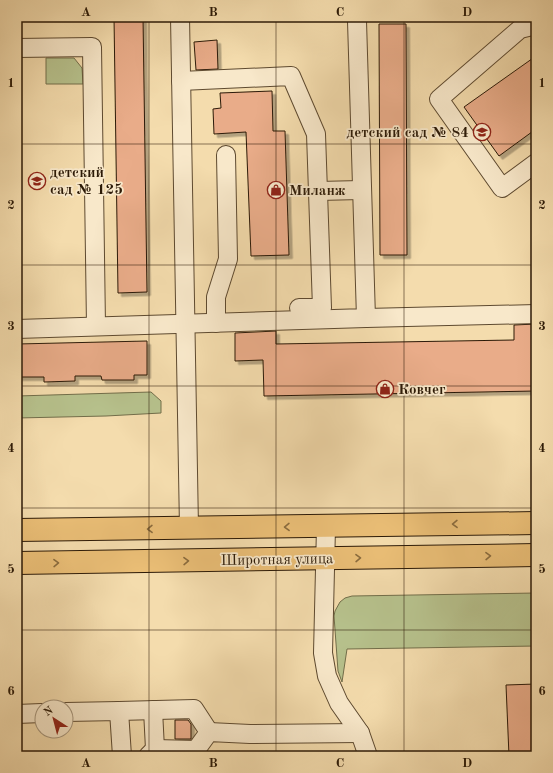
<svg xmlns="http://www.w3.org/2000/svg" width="553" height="773" font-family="'Old Standard TT',serif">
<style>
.green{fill:#b7c28d;stroke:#726e4a}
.building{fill:#e9ac89;stroke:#2c1a07;filter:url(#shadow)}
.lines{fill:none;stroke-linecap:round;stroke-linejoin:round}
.minor-casing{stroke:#5e4a30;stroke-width:20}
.major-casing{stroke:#2c1a07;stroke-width:24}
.minor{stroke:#f8e8ca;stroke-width:18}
.major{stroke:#eabe76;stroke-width:22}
.oneway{stroke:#8b6c3e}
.grid{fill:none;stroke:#2c1a07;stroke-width:1;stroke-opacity:0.55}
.labels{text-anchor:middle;stroke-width:3.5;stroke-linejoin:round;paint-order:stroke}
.poi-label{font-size:15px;font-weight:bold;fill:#2c1a07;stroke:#f8e8ca;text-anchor:start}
.street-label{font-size:15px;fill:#2c1a07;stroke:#f8e8ca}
.neatline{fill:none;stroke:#2c1a07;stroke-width:1.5}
.grid-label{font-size:13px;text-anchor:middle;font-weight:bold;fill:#2c1a07}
</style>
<defs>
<filter id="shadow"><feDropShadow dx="3.5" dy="3.5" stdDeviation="0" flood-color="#0004"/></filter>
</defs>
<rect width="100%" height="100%" fill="#f4dcad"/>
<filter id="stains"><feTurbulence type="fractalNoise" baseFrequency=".005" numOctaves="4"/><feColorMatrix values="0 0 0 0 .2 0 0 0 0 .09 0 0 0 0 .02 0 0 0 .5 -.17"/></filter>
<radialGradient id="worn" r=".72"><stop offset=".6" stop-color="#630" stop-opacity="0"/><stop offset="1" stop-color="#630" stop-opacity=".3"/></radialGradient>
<!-- green -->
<g class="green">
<polygon points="46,58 74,58 82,68 83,84 46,84"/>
<polygon points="151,392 161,401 161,413 106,416 17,418 17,396"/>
<polygon points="536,593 536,646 347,649 342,682 338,671 334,616 335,611 340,602 345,598 352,596"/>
</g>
<!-- building -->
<g class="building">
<polygon points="114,17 143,17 147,292 118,293"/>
<polygon points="379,24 406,24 407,255 380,255"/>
<polygon points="217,40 218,69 196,70 194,42"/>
<polygon points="536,56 536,129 499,156 464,107"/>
<polygon points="272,91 273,131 285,131 289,255 251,256 246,132 214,134 213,109 221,108 220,93"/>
<polygon points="536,324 536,391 264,396 263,360 235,361 235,333 276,331 276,344 514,340 514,325"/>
<polygon points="147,341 147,375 134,375 134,380 102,380 101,376 75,376 75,381 44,382 44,377 17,377 17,344"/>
<polygon points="536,684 536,756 509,756 506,685"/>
<polygon points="175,720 188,720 191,724 191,739 175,739"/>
</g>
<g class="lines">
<defs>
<g id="minor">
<polyline points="180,17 189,528"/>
<polyline points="536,25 520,29 439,99 502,188 536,163"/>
<polyline points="17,48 92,47 96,326"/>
<polyline points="181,81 291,76 316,134 322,308 299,308"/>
<polyline points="318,191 361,190"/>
<polyline points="366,318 536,314"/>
<polyline points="216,323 216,297 228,259 226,155"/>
<polyline points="17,329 366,318 357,21"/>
<polyline points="326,527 323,653 327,676 339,703 360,733 368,756"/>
<polyline points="153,710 155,749"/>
<polyline points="119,711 194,709 209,732"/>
<polyline points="66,712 119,711 122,756"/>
<polyline points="17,714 42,713"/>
<polyline points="148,756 155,749 196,750 209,732 250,734 360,733"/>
</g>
<g id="major">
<polyline points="17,530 536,523"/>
<polyline points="17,563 536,555"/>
</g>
</defs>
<!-- minor casing -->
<use href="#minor" class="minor-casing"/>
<!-- major casing -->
<use href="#major" class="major-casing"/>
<!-- minor -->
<use href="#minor" class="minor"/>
<!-- major -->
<use href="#major" class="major"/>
</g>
<!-- one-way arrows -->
<defs><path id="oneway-chevron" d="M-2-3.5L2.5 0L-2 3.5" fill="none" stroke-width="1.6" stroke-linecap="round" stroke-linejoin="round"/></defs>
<g class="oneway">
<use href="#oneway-chevron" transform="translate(455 524) rotate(179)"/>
<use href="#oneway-chevron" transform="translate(287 527) rotate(179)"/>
<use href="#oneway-chevron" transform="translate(150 529) rotate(179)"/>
<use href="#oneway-chevron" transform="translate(488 556) rotate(-1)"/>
<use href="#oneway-chevron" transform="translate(358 558) rotate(-1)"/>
<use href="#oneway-chevron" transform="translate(186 561) rotate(-1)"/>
<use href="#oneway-chevron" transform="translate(56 563) rotate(-1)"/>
</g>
<!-- grid -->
<path class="grid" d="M149,17V756M276,17V756M404,17V756M17,144H536M17,265H536M17,386H536M17,508H536M17,630H536"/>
<!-- icons -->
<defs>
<symbol id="school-ring" viewBox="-11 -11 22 22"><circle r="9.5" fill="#f8e8ca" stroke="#8f2418" stroke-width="1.5"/><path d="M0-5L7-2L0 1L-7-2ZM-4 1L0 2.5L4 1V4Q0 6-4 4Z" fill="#8f2418"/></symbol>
<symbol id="shop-ring" viewBox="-11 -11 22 22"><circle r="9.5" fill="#f8e8ca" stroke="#8f2418" stroke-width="1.5"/><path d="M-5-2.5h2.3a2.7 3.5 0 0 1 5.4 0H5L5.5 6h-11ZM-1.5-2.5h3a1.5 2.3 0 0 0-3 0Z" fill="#8f2418"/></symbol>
</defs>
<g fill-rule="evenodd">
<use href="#school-ring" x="472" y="122" width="20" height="20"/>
<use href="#school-ring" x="27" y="171" width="20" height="20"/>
<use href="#shop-ring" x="266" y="180" width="20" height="20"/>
<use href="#shop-ring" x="375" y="379" width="20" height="20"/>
</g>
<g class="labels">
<!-- poi labels -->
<g class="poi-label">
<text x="469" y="137" text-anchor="end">детский сад № 84</text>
<text x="50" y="177">детский<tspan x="50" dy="17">сад № 125</tspan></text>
<text x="289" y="195">Миланж</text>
<text x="398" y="394">Ковчег</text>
</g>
<!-- street labels -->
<g class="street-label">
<text transform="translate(277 559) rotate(-1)" y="5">Широтная улица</text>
</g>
</g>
<!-- margin -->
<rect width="553" height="773" fill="none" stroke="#f4dcad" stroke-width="44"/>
<!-- north arrow -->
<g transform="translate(54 719) rotate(324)"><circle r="19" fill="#f8e8ca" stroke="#a6967c"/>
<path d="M0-3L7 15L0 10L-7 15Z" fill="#8f2418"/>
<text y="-6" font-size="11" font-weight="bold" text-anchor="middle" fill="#2c1a07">N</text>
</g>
<rect x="22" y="22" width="509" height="729" class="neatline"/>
<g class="grid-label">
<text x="86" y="16">A</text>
<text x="213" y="16">B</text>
<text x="340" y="16">C</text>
<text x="467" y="16">D</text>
<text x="11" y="87">1</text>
<text x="542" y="87">1</text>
<text x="11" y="209">2</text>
<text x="542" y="209">2</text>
<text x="11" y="330">3</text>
<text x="542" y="330">3</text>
<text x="11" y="452">4</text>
<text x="542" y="452">4</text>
<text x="11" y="573">5</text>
<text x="542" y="573">5</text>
<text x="11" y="695">6</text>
<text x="542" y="695">6</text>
<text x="86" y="767">A</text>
<text x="213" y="767">B</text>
<text x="340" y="767">C</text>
<text x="467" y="767">D</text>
</g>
<rect width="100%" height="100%" filter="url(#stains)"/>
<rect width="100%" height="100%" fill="url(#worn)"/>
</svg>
